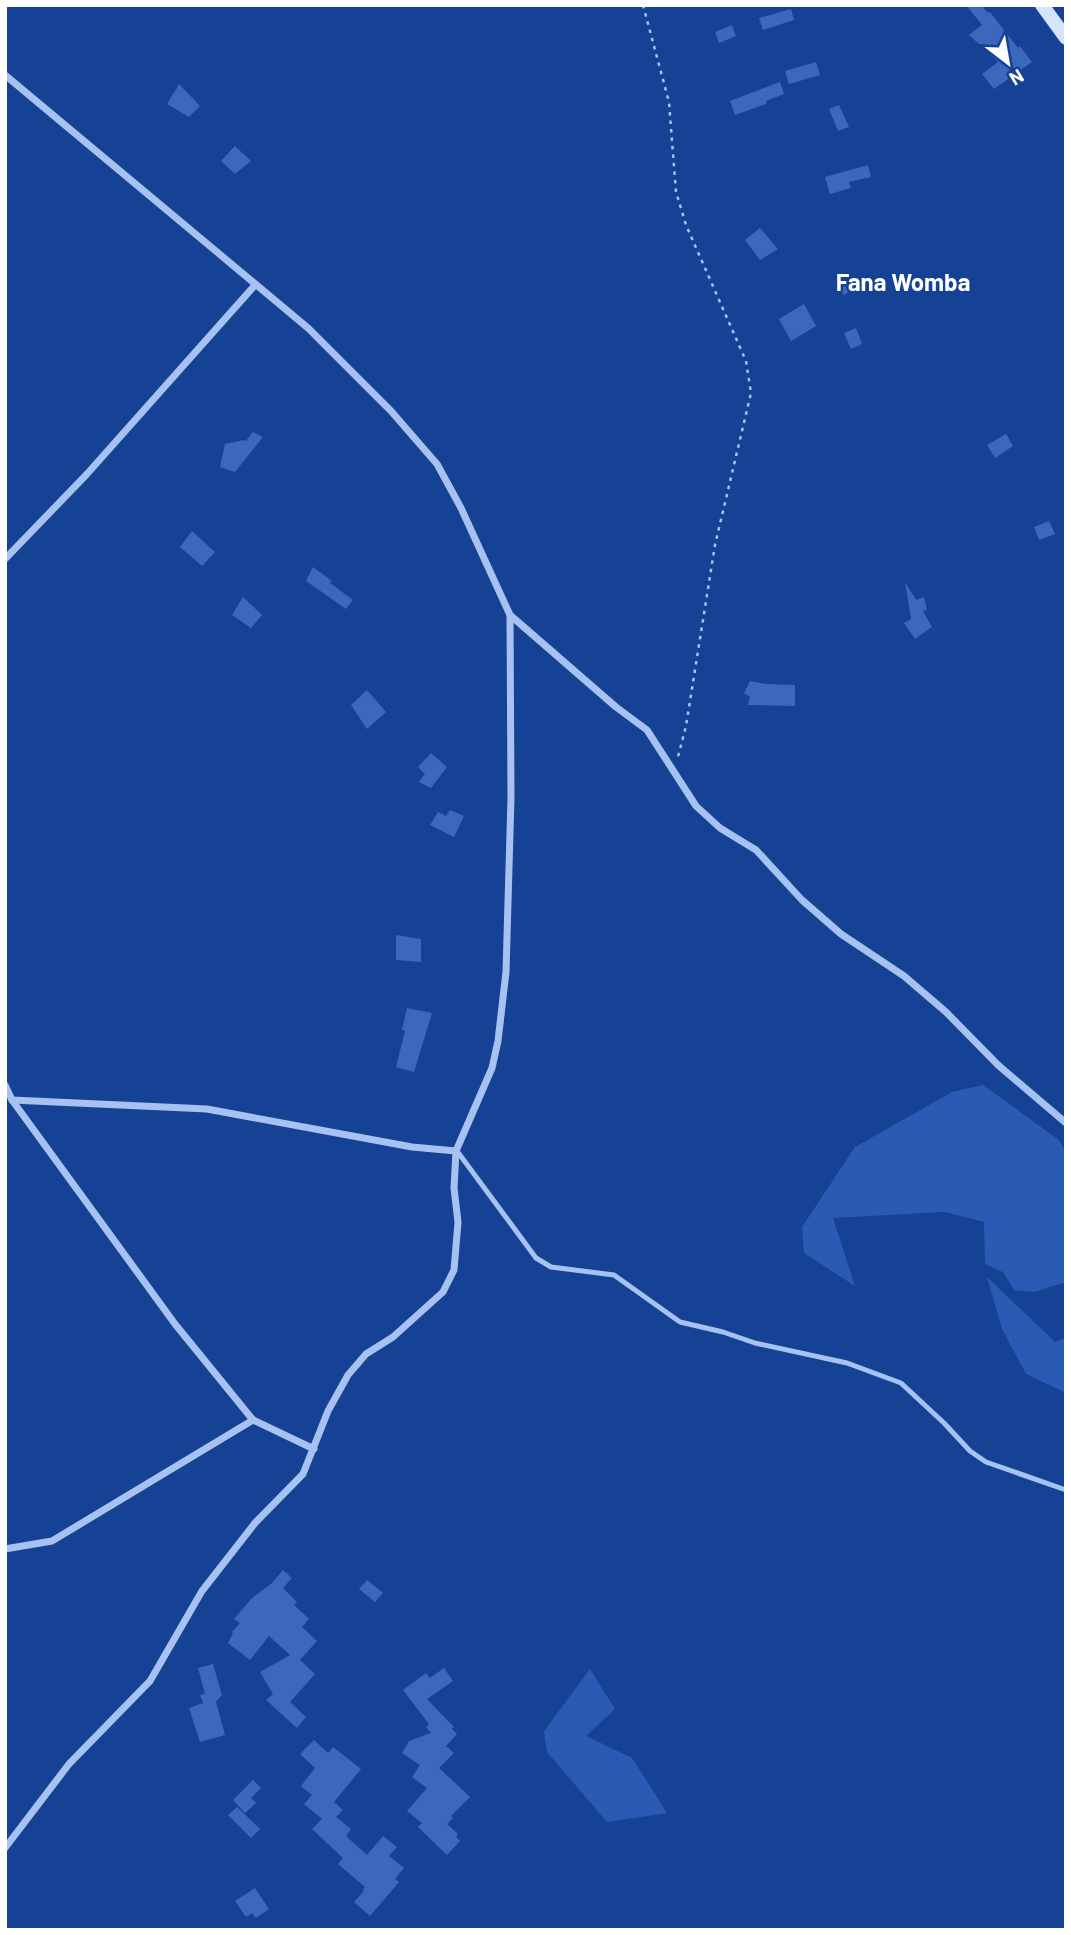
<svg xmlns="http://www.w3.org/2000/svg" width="1071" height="1935" font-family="Barlow,sans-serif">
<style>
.green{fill:#2a5ab4}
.building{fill:#3b68bc}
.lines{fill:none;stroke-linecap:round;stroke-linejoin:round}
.path{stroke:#a7c2f1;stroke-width:2.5;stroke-dasharray:3.5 5;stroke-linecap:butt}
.service{stroke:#a7c2f1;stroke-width:5}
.minor{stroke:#a7c2f1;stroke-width:7}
.secondary{stroke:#d6e3fc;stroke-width:14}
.labels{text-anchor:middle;stroke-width:5;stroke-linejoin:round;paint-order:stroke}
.district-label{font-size:24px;font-weight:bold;fill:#fff;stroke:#164295}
</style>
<rect width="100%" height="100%" fill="#164295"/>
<!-- green -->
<g class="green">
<polygon points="983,1085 1059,1140 1066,1152 1066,1282 1034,1292 1014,1290 1003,1272 985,1264 984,1222 945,1212 833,1218 855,1286 804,1253 802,1227 855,1147 952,1092"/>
<polygon points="987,1277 1055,1342 1066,1337 1066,1393 1026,1374 1002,1329"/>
<polygon points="590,1669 615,1709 586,1736 632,1758 667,1813 607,1822 547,1752 544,1731"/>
</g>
<!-- building -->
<g class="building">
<polygon points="966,5 981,5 988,13 990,12 1018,48 1020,46 1032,62 994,89 982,74 998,62 969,35 982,25"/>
<polygon points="791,9 794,20 763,30 759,18"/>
<polygon points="732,25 736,36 719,43 715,32"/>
<polygon points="816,62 820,75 789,84 785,71"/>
<polygon points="780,82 784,94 766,101 766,104 735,115 730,101"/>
<polygon points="179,84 200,106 189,117 167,104"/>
<polygon points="839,105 849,127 838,131 829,109"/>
<polygon points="235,146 251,161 235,174 221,161"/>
<polygon points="868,165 871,177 849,182 851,188 830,194 825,177"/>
<polygon points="760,228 778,249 760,260 745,240"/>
<polygon points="846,272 857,285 844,295 834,282"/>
<polygon points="804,304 816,326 791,341 779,319"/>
<polygon points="856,328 862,344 851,349 844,333"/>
<polygon points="253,432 263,437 235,472 220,467 225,444 244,440 246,441"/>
<polygon points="1006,434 1013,446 995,458 987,445"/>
<polygon points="1049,521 1055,534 1039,540 1034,527"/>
<polygon points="192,531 215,552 202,566 180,547"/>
<polygon points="313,567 332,581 330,583 353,600 346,609 306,581"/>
<polygon points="905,582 916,600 924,597 927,610 923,611 932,627 915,639 904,623 911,619"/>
<polygon points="243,597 262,615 251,628 232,615"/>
<polygon points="750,681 766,684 795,685 795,706 748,705 750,697 744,693"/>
<polygon points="367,690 386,712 367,729 351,705"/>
<polygon points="431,753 447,767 431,788 419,782 425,774 418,767"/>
<polygon points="450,810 464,816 454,837 430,825 438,812 446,816"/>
<polygon points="396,935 421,939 421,962 396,960"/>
<polygon points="407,1008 432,1013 414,1072 396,1067 405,1031 402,1030"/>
<polygon points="283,1570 292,1578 283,1588 297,1602 294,1605 309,1619 302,1627 317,1641 300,1660 315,1674 290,1702 306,1717 297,1728 266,1700 273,1694 260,1672 290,1655 269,1636 250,1660 228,1643 233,1633 232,1632 240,1623 234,1619 252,1598 272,1583"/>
<polygon points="367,1580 383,1593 375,1602 359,1589"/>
<polygon points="213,1664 222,1695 216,1702 225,1735 200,1742 189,1708 203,1703 200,1695 205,1694 198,1668"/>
<polygon points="444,1668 453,1681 427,1699 454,1727 452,1729 457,1734 446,1746 454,1753 439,1768 470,1797 451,1816 453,1818 447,1824 458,1834 456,1837 460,1841 447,1855 418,1827 422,1823 407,1811 427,1788 412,1777 420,1765 402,1753 409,1741 431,1733 426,1727 429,1724 403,1690 426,1673 430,1678"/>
<polygon points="314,1740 328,1753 333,1747 361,1769 334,1802 343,1810 336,1817 351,1829 346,1836 367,1855 383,1836 397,1847 389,1856 404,1868 395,1879 399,1882 370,1916 354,1902 364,1891 363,1890 365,1887 338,1864 343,1858 312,1829 322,1819 304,1804 312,1795 301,1786 315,1768 300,1754"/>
<polygon points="253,1780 261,1788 251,1798 256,1803 245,1813 233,1800"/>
<polygon points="237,1807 260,1829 251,1838 228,1815"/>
<polygon points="255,1888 269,1909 256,1918 252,1913 246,1917 235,1901"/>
</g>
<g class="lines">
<!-- path -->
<polyline class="path" points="643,5 669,102 676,192 686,225 746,361 751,393 715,545 686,726 678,757"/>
<!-- service -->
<polyline class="service" points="457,1151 536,1258 551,1267 614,1275 680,1322 723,1332 755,1343 847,1363 901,1383 944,1423 970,1451 986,1462 1066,1490"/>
<!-- minor -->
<g class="minor">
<polyline points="5,75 308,328 391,411 437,464 461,508 510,615 511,798 506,972 498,1041 492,1068 456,1151 454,1188 458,1222 454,1270 443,1292 393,1337 366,1354 348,1375 328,1411 303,1474 255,1523 202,1591 150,1681 69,1764 5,1848"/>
<polyline points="5,559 87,474 255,285"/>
<polyline points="510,615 616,707 647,730 696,806 720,828 756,850 802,900 841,934 904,976 946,1012 998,1065 1066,1123"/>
<polyline points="5,1085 12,1100 175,1324 253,1420 314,1449"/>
<polyline points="12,1100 207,1109 412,1147 456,1151"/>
<polyline points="5,1549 52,1541 253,1420"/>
</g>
<!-- secondary -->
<polyline class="secondary" points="1042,5 1066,38"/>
</g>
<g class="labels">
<!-- district labels -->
<g class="district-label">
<text x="903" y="291">Fana Womba</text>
</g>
</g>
<!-- border -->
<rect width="1071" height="1935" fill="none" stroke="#ffffff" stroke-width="14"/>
<!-- north arrow -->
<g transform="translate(1008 63) rotate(149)" stroke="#164295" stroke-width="5" paint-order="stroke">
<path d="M0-5L12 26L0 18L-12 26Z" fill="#ffffff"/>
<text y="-10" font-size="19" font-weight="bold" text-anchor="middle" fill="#ffffff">N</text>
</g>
</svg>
